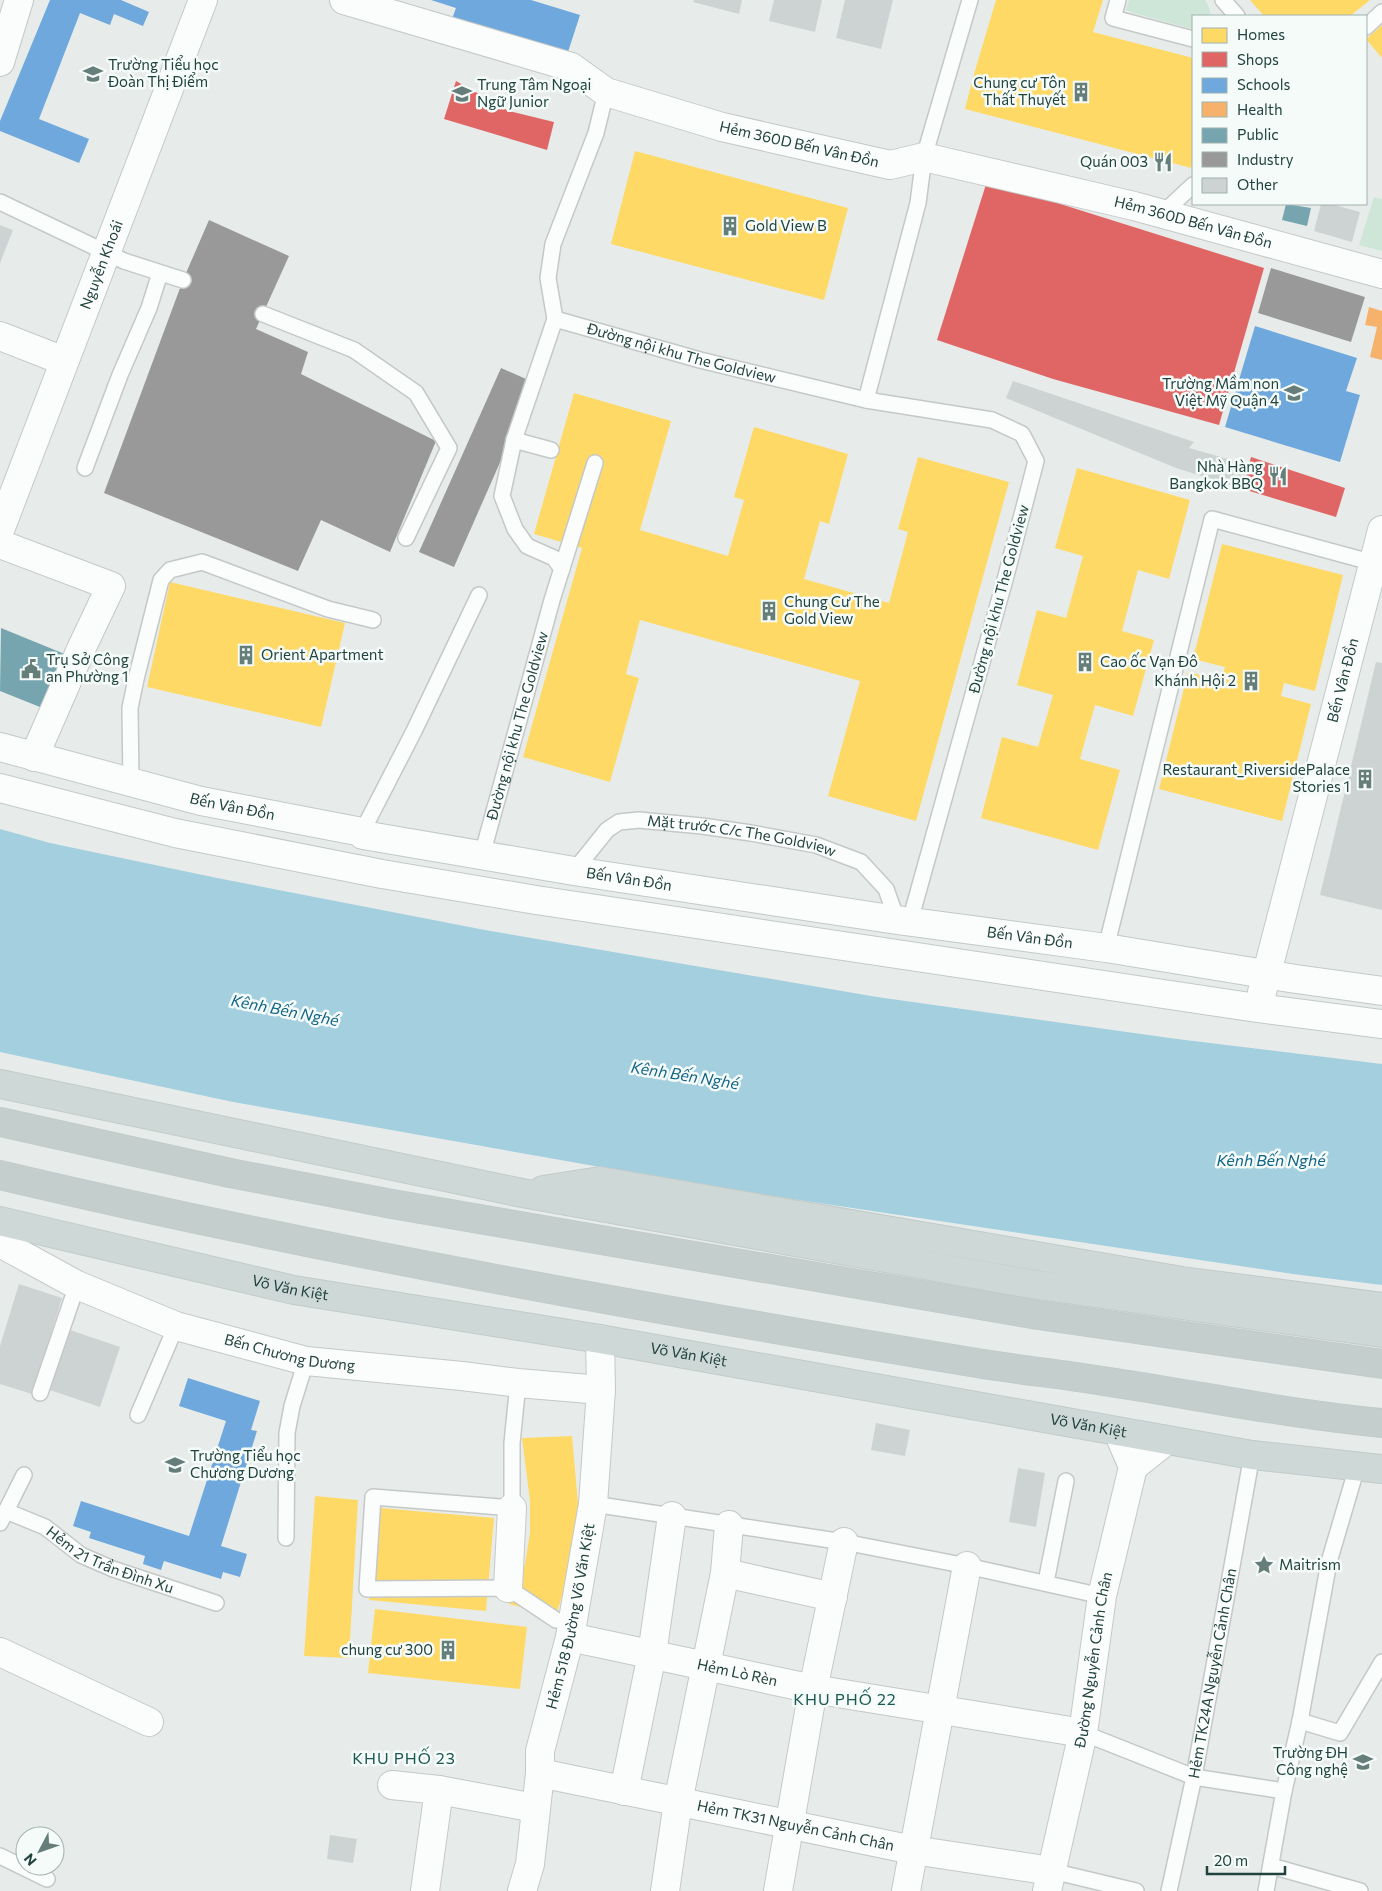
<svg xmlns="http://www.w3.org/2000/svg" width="1382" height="1891" font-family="Commissioner,sans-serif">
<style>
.green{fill:#cee6d8}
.water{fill:#a3cfdf}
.homes{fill:#ffd966}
.shops{fill:#e06666}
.schools{fill:#6fa8dc}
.health{fill:#f6b26b}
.public{fill:#76a5af}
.industry{fill:#999}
.building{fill:#cdd3d2}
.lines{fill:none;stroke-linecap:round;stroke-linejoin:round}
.service-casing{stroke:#c4c9c8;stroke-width:18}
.minor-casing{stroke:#c4c9c8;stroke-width:30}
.tertiary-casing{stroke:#c4c9c8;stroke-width:30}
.secondary-casing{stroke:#c2cac8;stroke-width:30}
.primary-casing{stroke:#c1cbca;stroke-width:30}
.trunk-casing{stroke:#c1cbca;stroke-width:30}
.service{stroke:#fbfcfc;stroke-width:15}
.minor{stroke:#fbfcfc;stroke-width:28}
.tertiary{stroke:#fbfcfc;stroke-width:28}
.secondary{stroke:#fbfcfc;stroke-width:28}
.primary{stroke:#ced8d6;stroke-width:28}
.trunk{stroke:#c4cecd;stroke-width:28}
.labels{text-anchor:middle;stroke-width:5;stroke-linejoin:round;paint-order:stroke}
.poi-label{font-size:15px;fill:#21433e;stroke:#f5fbf9;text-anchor:start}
.street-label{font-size:15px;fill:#21433e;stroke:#f5fbf9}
.water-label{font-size:16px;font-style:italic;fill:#126588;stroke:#f5fbf9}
.neighbourhood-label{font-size:16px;letter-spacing:1px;fill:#1a5851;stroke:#f5fbf9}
</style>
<rect width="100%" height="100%" fill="#e7ecea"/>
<!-- green -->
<g class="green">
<path d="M1129,0H1205C1208,4 1211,11 1210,16H1193V29L1133,13L1126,10Z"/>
<polygon points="1374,197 1382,199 1382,251 1359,245"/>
</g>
<!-- water -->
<polygon class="water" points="0,829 50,843 217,878 485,930 877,997 1177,1039 1382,1064 1382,1285 1293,1274 719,1188 233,1102 0,1052"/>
<!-- homes -->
<g class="homes">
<polygon points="996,0 1103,0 1093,32 1193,58 1193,160 1191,168 965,109 974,74"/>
<polygon points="1250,0 1370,0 1350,16 1264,16"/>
<polygon points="1382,25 1382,58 1366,39"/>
<polygon points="635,151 848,208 824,300 611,244"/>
<polygon points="574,393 671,421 640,530 728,556 744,500 734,497 754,427 848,454 829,524 820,521 804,579 889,603 908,532 898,529 918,457 1009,482 916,821 828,796 860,681 640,620 626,674 639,678 610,782 523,757 582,548 534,534"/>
<polygon points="1077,468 1190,500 1169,579 1138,570 1122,631 1154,640 1133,716 1095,705 1080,759 1120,770 1098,850 981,818 1002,737 1038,747 1053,695 1017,685 1037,610 1066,618 1083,556 1055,548"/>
<polygon points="1222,544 1343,575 1315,691 1284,683 1281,696 1311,704 1282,821 1159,789 1188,672 1221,680 1225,667 1193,659"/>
<polygon points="170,582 345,623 321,727 147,687"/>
<polygon points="572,1436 580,1526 574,1557 556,1616 509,1604 525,1564 530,1533 530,1501 522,1438"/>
<polygon points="315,1496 358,1500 349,1658 304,1656"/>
<polygon points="381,1508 494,1518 486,1611 369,1600"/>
<polygon points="375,1609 527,1627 520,1689 368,1673"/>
</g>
<!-- shops -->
<g class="shops">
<polygon points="456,81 509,111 554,122 547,150 444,119"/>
<polygon points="987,181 1264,268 1219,425 1053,379 937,340"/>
<polygon points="1251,457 1345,488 1336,517 1243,489"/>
</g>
<!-- schools -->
<g class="schools">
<polygon points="50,0 121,0 149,12 143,26 114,14 110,25 80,13 39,119 89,139 79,163 0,131 0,121"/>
<polygon points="431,0 531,0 580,15 567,55 452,19 456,8"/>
<polygon points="1255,326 1357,358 1346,391 1360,395 1340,462 1225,427"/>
<polygon points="188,1378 260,1401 251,1430 257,1431 221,1546 247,1554 240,1577 223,1572 221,1579 164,1561 161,1570 143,1564 145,1556 89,1538 91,1532 73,1526 81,1501 189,1536 226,1421 179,1406"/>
</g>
<!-- health -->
<polygon class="health" points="1369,307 1382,311 1382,360 1370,357 1377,327 1365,325"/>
<!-- public -->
<g class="public">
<polygon points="1286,204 1311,208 1307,226 1282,220"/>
<polygon points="1,628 67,655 45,709 0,691"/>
</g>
<!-- industry -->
<g class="industry">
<polygon points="209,220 289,256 256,329 308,352 301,374 436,441 390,552 321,520 298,571 104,493 183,280"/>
<polygon points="1271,268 1365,297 1351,342 1258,313"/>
<polygon points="501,368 535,383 454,567 419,552"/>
</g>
<!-- building -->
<g class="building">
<polygon points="694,0 742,0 739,14 693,2"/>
<polygon points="774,0 822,0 815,32 769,21"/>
<polygon points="845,0 893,0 881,49 836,38"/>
<polygon points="1321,204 1331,204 1360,212 1352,242 1314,231"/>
<polygon points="0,225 13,230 0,263"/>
<polygon points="1013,381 1194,442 1189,448 1249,465 1243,489 1176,468 1006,398"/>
<polygon points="1376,662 1382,663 1382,910 1320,895"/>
<polygon points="19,1284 62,1298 32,1394 0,1384 0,1346"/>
<polygon points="64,1328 120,1347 100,1407 44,1388"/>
<polygon points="876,1423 910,1430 905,1456 871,1450"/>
<polygon points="1018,1468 1045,1473 1036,1527 1009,1522"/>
<polygon points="330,1835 357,1839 353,1863 327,1859"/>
</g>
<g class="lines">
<defs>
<g id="service">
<polyline points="1118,0 1113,18 1193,39"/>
<polyline points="1223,0 1237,16"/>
<polyline points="1366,27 1382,12"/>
<polyline points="0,202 124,261 183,280"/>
<polyline points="1162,214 1193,185"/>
<polyline points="263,314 354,350 416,393 449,448 406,538"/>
<path id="s1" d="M555,319L700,360L866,400L992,420L1022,434L1036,461L1006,576L910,921"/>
<polyline points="866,400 918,203 924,157 970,0"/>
<polyline points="514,440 551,450"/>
<polyline points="85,468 120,375 149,308 160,273"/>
<polyline points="562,569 554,558 527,546 515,529 502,496 514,440 555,319 548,278 553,244 596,133 606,92"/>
<polyline points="131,783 130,708 136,679 161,580 170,570 202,562 328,609 373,620"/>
<polyline points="362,832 414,731 479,595"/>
<path id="s2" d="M482,855L552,600L595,463"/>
<path id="s3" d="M574,871L607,830L619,822L639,820L702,826L751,833L816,845L861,862L886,889L897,920"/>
<polyline points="1106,948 1212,519 1374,563"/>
<polyline points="518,1383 512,1443 512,1508 373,1497 367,1589 508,1588 556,1620"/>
<polyline points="40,1393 77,1285"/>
<polyline points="138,1415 176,1326"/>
<polyline points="593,1504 844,1542 967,1566 1102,1596"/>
<path id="s4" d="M6,1511L45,1527L81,1555L113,1569L216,1603"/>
<polyline points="0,1523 24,1475"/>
<polyline points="286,1538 287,1433 292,1406 306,1361"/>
<polyline points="1046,1582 1066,1481"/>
<polyline points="1300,1721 1340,1733 1382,1662"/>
<polyline points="1083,1733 1194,1777 1284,1791"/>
<polyline points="0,1856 47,1879"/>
<polyline points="1271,1866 1360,1891"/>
<polyline points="1052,1871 1136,1891"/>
<path id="s5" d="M1169,1891L1194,1777L1252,1455"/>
<polyline points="1266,1891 1284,1791 1300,1721 1329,1562 1357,1467"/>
</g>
<g id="minor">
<path id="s6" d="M344,0L571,67L606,92L722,127L890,165L924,157L1134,206L1382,274"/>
<polyline points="0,62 19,0"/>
<polyline points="0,336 64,361"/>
<polyline points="0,544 111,586 82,647 34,757"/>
<path id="s7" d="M0,1243L77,1285L176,1326L306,1361L462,1376L518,1383L601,1390"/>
<polyline points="725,1573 833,1597"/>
<polyline points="508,1588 512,1508"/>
<path id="s8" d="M570,1637L813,1689L1083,1733"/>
<polyline points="0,1652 149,1722"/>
<path id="s9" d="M540,1773L913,1850L1052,1871"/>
<polyline points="392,1785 439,1790"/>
<polyline points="624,1791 652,1654 672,1516"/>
<polyline points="425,1891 439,1790 535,1808"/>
<path id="s10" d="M522,1891L530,1864L540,1773V1751L570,1637L593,1504L601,1390L600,1339"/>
<polyline points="665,1891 678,1802 725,1573 729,1525"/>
<polyline points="778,1891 813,1689 844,1542"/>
<polyline points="906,1891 967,1566"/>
</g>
<g id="tertiary">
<path id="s11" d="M0,530L203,0"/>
<polyline points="1133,1467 1167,1440"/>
<path id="s12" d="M1047,1891L1083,1733L1102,1596L1133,1467L1118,1432"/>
</g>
<g id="secondary">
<path id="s13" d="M0,747L201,801L362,832L363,835L574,871L897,920L1106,948L1296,979L1382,991"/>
<polyline points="0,788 175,833 382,874 536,900 1257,1008 1382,1024"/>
<path id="s14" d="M1262,992L1382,530"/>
</g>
<g id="primary">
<polyline points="0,1084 522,1193 1031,1284 1382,1333"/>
<polyline points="543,1190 600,1181 1182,1281 1382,1307"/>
<path id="s15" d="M0,1221L294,1290L600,1339L1252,1455L1382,1469"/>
</g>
<g id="trunk">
<polyline points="0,1122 230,1173 392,1204 1038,1315 1382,1364"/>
<path d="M0,1175C323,1251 650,1309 977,1363C1019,1370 1061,1374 1103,1381C1196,1395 1288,1414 1382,1423"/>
</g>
</defs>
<!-- service casing -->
<use href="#service" class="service-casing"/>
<!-- minor casing -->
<use href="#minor" class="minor-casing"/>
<!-- tertiary casing -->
<use href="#tertiary" class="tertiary-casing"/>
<!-- secondary casing -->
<use href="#secondary" class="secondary-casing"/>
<!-- primary casing -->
<use href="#primary" class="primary-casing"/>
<!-- trunk casing -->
<use href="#trunk" class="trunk-casing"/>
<!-- service -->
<use href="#service" class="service"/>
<!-- minor -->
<use href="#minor" class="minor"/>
<!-- tertiary -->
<use href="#tertiary" class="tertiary"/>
<!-- secondary -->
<use href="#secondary" class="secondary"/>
<!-- primary -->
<use href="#primary" class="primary"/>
<!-- trunk -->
<use href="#trunk" class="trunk"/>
</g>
<!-- icons -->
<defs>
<symbol id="school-bare" viewBox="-9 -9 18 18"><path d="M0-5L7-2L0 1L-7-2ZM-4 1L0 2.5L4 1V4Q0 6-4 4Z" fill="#667e7a" stroke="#f5fbf9" stroke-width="2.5" paint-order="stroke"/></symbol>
<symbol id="building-bare" viewBox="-9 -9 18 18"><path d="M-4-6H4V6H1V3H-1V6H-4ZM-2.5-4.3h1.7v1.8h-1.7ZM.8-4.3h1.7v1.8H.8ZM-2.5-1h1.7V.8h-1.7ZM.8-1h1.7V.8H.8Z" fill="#667e7a" stroke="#f5fbf9" stroke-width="2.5" paint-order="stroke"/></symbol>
<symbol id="university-bare" viewBox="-9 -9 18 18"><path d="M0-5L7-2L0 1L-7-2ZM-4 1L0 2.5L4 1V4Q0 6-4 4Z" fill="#667e7a" stroke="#f5fbf9" stroke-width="2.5" paint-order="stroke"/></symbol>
<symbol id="restaurant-bare" viewBox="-9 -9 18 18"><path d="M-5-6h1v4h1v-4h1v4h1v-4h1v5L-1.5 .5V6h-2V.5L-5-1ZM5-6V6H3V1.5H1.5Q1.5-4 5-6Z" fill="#667e7a" stroke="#f5fbf9" stroke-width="2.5" paint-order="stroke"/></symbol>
<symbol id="civic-bare" viewBox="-9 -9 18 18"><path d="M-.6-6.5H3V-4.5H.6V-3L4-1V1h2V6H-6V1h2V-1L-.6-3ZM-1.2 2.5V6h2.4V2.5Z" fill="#667e7a" stroke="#f5fbf9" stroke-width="2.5" paint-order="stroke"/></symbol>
<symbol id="sight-bare" viewBox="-9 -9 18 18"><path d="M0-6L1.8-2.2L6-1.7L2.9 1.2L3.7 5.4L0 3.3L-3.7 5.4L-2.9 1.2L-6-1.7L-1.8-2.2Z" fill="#667e7a" stroke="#f5fbf9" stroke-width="2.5" paint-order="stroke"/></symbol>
</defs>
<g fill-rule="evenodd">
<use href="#school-bare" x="79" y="60" width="28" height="28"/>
<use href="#building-bare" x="1067" y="78" width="28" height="28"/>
<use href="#university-bare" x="448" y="80" width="28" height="28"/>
<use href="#restaurant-bare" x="1149" y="148" width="28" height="28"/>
<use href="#building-bare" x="716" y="212" width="28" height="28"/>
<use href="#school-bare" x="1280" y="379" width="28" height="28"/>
<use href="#restaurant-bare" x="1264" y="462" width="28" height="28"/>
<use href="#building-bare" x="755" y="597" width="28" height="28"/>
<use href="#building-bare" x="232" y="641" width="28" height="28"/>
<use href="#building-bare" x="1071" y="648" width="28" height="28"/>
<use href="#civic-bare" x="17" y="655" width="28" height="28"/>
<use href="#building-bare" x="1237" y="667" width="28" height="28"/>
<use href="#building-bare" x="1351" y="765" width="28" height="28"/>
<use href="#school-bare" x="161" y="1451" width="28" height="28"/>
<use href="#sight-bare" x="1250" y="1551" width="28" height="28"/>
<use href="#building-bare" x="434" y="1636" width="28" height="28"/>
<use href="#university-bare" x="1349" y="1748" width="28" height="28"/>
</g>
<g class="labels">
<!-- poi labels -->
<g class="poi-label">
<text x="108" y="70">Trường Tiểu học<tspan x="108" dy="17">Đoàn Thị Điểm</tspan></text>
<text x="1066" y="88" text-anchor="end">Chung cư Tôn<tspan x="1066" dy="17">Thất Thuyết</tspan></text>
<text x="477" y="90">Trung Tâm Ngoại<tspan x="477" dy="17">Ngữ Junior</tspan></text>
<text x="1148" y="167" text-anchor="end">Quán 003</text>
<text x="745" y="231">Gold View B</text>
<text x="1279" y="389" text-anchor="end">Trường Mầm non<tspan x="1279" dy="17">Việt Mỹ Quận 4</tspan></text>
<text x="1263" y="472" text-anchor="end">Nhà Hàng<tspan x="1263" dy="17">Bangkok BBQ</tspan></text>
<text x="784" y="607">Chung Cư The<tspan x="784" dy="17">Gold View</tspan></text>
<text x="261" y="660">Orient Apartment</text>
<text x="46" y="665">Trụ Sở Công<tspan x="46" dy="17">an Phường 1</tspan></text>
<text x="1100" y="667">Cao ốc Vạn Đô</text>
<text x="1236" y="686" text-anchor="end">Khánh Hội 2</text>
<text x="1350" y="775" text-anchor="end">Restaurant_RiversidePalace<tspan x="1350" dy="17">Stories 1</tspan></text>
<text x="190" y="1461">Trường Tiểu học<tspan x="190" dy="17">Chương Dương</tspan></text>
<text x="1279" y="1570">Maitrism</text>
<text x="433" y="1655" text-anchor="end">chung cư 300</text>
<text x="1348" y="1758" text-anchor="end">Trường ĐH<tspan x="1348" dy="17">Công nghệ</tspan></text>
</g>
<!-- street labels -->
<g class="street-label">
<text dy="5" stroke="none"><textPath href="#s6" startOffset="480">Hẻm 360D Bến Vân Đồn</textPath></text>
<text dy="5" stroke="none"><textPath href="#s6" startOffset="885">Hẻm 360D Bến Vân Đồn</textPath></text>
<text dy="5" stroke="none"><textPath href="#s11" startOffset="284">Nguyễn Khoái</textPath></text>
<text dy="5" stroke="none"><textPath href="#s1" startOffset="131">Đường nội khu The Goldview</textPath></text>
<text transform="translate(999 599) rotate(-75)" y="5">Đường nội khu The Goldview</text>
<text dy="5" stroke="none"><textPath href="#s14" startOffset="322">Bến Vân Đồn</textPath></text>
<text dy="5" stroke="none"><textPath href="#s2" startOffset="134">Đường nội khu The Goldview</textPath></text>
<text dy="5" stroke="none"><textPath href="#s13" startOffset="240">Bến Vân Đồn</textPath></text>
<text dy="5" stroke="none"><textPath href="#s3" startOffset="191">Mặt trước C/c The Goldview</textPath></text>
<text dy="5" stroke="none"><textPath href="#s13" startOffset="645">Bến Vân Đồn</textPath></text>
<text dy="5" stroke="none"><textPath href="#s13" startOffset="1050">Bến Vân Đồn</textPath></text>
<text dy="5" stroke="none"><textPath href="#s15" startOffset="298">Võ Văn Kiệt</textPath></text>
<text dy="5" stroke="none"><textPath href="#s7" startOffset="312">Bến Chương Dương</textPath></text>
<text dy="5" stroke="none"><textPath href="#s15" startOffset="702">Võ Văn Kiệt</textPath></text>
<text dy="5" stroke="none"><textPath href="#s15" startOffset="1108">Võ Văn Kiệt</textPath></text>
<text dy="5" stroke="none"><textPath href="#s4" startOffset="116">Hẻm 21 Trần Đình Xu</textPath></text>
<text dy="5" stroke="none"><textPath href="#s10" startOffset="280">Hẻm 518 Đường Võ Văn Kiệt</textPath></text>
<text dy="5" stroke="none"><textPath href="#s12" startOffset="236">Đường Nguyễn Cảnh Chân</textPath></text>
<text dy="5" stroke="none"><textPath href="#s8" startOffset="171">Hẻm Lò Rèn</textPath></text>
<text dy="5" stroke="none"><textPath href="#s5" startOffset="222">Hẻm TK24A Nguyễn Cảnh Chân</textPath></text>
<text dy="5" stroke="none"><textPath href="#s9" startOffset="261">Hẻm TK31 Nguyễn Cảnh Chân</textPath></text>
</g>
<!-- water labels -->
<g class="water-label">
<text transform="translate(285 1010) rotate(11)" y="6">Kênh Bến Nghé</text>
<text transform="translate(685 1075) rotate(9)" y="6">Kênh Bến Nghé</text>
<text x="1271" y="1166">Kênh Bến Nghé</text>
</g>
<!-- neighbourhood labels -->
<g class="neighbourhood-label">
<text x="845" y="1705">KHU PHỐ 22</text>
<text x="404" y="1764">KHU PHỐ 23</text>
</g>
</g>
<!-- legend -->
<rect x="1192" y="15" width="175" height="190" fill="#f5fbf9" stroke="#a0b1ae"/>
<rect x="1202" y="28" width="25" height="15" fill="#ffd966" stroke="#a0b1ae"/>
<text x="1237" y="40" font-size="15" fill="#21433e">Homes</text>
<rect x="1202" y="52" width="25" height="15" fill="#e06666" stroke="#a0b1ae"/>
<text x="1237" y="65" font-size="15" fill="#21433e">Shops</text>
<rect x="1202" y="78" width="25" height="15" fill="#6fa8dc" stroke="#a0b1ae"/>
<text x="1237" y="90" font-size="15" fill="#21433e">Schools</text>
<rect x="1202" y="102" width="25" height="15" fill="#f6b26b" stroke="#a0b1ae"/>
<text x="1237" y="115" font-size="15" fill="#21433e">Health</text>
<rect x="1202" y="128" width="25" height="15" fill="#76a5af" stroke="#a0b1ae"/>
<text x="1237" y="140" font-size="15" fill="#21433e">Public</text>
<rect x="1202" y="152" width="25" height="15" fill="#999999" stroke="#a0b1ae"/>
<text x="1237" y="165" font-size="15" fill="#21433e">Industry</text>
<rect x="1202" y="178" width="25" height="15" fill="#cdd3d2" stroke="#a0b1ae"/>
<text x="1237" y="190" font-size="15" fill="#21433e">Other</text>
<!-- north arrow -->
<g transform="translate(40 1851) rotate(229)"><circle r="24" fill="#f5fbf9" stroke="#a0b1ae"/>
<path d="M0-4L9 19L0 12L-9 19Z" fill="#667e7a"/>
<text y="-8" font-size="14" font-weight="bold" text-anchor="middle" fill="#21433e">N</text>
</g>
<!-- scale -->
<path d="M1207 1866v8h78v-8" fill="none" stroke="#21433e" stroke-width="2.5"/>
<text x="1214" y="1866" font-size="15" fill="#21433e" stroke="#f5fbf9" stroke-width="4" paint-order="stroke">20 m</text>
</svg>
